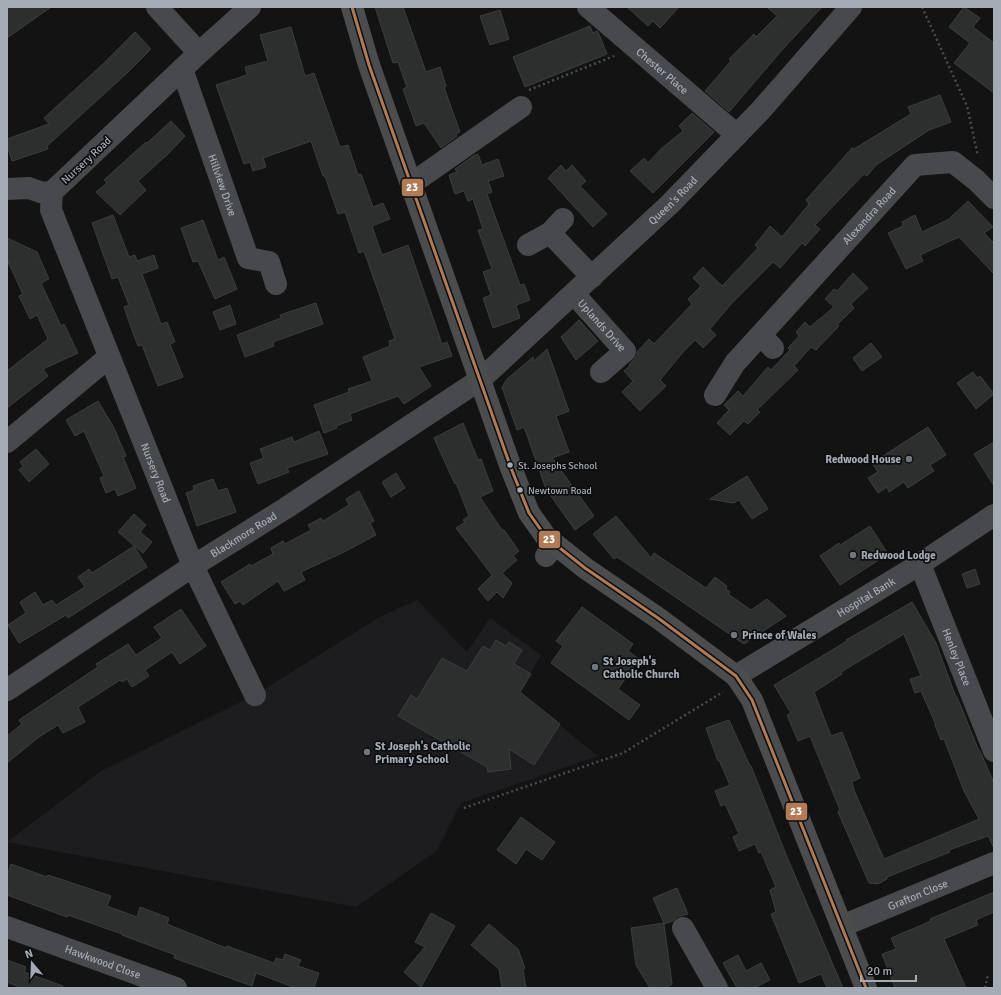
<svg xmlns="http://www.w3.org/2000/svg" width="1001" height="995" font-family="Signika,sans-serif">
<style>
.built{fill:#1d1d1f}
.building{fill:#2d2e2e;stroke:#3b3d3f;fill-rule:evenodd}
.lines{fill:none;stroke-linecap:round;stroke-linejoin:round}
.path{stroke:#494b4e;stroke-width:2.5;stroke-dasharray:2 3;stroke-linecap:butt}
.minor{stroke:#47494c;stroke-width:22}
.major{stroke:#4a4c4e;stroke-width:22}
.bus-1-casing{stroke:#0d0e0f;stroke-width:6}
.bus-1{stroke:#b07c57;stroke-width:3}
.poi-dot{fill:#71767c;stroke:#0d0e0f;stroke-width:1.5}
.bus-dot{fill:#a4abb4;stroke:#0d0e0f;stroke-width:1.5}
.labels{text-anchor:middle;stroke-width:3.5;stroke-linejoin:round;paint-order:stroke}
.bus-label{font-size:10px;fill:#a4abb4;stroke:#0d0e0f;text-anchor:start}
.street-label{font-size:11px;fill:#a4abb4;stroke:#0d0e0f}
.poi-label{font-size:11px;font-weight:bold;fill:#a4abb4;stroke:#0d0e0f;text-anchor:start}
.line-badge{stroke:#0d0e0f;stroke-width:1.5}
.badge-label{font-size:11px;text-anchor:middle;font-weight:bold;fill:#fff}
</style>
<rect width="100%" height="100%" fill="#131313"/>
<!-- built -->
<polygon class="built" points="417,600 467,652 490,618 541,655 520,692 598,756 461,803 437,851 356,907 7,842 101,771 255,695 378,618"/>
<!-- building -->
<g class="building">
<polygon points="7,7 51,7 7,38"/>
<polygon points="375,7 403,7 426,72 440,67 446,86 444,87 460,132 456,134 457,136 441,148 424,123 416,126 403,89 407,87 398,62 393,63"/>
<polygon points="627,7 679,7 660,28 653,21 648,26"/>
<polygon points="767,7 822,7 782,50 729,112 705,91 731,61 729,59 754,34 756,37 777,16"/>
<polygon points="964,7 980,18 973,27 994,43 994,93 954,63 970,43 949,27"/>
<polygon points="500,10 509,39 490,45 480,16"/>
<polygon points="590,26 593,33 597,31 598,32 607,54 525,87 513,57"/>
<polygon points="291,27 305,76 314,73 340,147 348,145 358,175 361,174 373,207 383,203 390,219 372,226 382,255 408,245 442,344 447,342 452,356 419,367 431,386 404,404 398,396 350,414 352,420 336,426 337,428 324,433 314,405 349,392 348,389 372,381 363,357 390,346 389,341 395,339 364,251 359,253 345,212 338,214 325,176 323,176 311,141 263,158 266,167 253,171 250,162 244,164 216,85 247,75 245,67 268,61 260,35"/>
<polygon points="135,32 151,49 127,73 47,146 48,149 12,161 7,145 7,139 49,124 44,118 103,64"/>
<polygon points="940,95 951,122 929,130 876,165 867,176 864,174 815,225 820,229 805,246 802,243 780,268 773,262 732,303 710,329 716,335 703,348 695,340 684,351 660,380 666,386 640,411 622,392 633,381 624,371 630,366 629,365 637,355 637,352 649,339 654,344 692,304 688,299 701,286 693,278 703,267 722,286 758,248 755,245 770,226 782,237 809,204 806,200 852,148 854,149 911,114 908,107"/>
<polygon points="692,113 714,132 653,193 630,171 644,158 648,163 662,148 683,131 679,126"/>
<polygon points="171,121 185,136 168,154 138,181 146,190 120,215 96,192 107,183 104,180 146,142 147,143"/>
<polygon points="478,154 482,165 498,159 504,176 488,181 492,192 487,194 520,285 524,284 530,300 516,305 520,318 493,328 483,298 491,295 483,272 492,269 478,230 483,229 473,199 468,201 464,191 455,194 449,175 457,172 455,169 473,156"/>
<polygon points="561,165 566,171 572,165 586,181 580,186 607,214 593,227 548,178"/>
<polygon points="968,201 993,227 984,233 994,243 994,274 959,237 920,255 923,261 906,269 888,233 903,226 902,222 915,215 922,232 949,219"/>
<polygon points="113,215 129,257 135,255 137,261 154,255 158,268 142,274 161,324 167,322 175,342 170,344 183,377 158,386 142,345 138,346 132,330 124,307 129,305 118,277 112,279 92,223"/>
<polygon points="203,220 218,260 224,257 237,289 215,299 198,261 193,262 181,228"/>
<polygon points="7,238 37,252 49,279 41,283 61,326 64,324 78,353 43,369 48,376 7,408 7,371 48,339 37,315 30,319 19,296 23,294 7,260"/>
<polygon points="853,273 868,288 851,304 854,308 837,325 839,326 816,350 811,347 794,366 798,370 757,410 760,412 748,424 744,421 730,435 717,423 729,410 724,405 738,391 743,396 768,367 771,370 790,350 788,348 799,336 796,332 805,322 810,327 834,307 825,299 834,289 837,291"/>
<polygon points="316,303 323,324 273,342 274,346 245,357 237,335 281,318 280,315"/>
<polygon points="230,305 236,324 220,330 213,312"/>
<polygon points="579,320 598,341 576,360 561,337"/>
<polygon points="871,343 882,357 862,371 853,358"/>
<polygon points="547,349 569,411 556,416 569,452 552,458 594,516 575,530 546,489 524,427 517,430 502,387 507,379 533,357 534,361"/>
<polygon points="973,372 977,378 980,376 994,394 976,409 957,383"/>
<polygon points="98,401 114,428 126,456 123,457 136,488 118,496 115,489 106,493 100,478 104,476 84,431 75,436 66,420"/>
<polygon points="463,423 478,460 481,459 493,491 480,497 502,530 504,530 519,551 513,556 517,560 502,573 512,583 503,598 497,592 488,601 478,589 492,575 456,528 465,522 463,520 469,516 456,483 455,484 448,469 434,438"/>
<polygon points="928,427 946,455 930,465 934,471 908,488 904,482 889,492 887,487 878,493 868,478 878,472 872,463"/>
<polygon points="319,431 328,454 287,468 289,472 258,484 250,463 264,458 260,449 292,437 294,442"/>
<polygon points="994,442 994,486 974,454"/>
<polygon points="36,449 49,464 29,482 19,470 23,466 20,462"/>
<polygon points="396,473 405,488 391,497 382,482"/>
<polygon points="747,476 768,509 752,519 739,500 733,503 710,499"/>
<polygon points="213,479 218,491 227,488 236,512 197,526 186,493 194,490 193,486"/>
<polygon points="359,491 374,521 370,523 376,535 346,551 301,572 305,580 284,591 278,581 243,605 240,601 235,604 221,582 250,564 251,566 273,554 271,548 283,541 285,544 311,530 308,525 321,518 323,521 349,505 346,499"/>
<polygon points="134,514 146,525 140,532 152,542 143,553 118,532"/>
<polygon points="616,516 651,558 654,553 706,588 715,577 727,586 726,589 730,592 728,594 751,610 767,599 786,616 744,644 617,557 614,559 593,534"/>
<polygon points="870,526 888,554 840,585 820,556 839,543 840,545"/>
<polygon points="134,546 147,567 68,618 66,615 19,643 8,625 26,613 20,602 35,592 43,605 52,600 56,605 85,587 78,577 89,569 92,573"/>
<polygon points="975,569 980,584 967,588 962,574"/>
<path d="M912,602L936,643L956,697H957L979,751H980L994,783V848L988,836L949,850L950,852L887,877V879L878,884L869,883L838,812L840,810L810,736L798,741L787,715L791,713L774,685L847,641L846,640ZM904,634L921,676L910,679L915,693L921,691L936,725H935L941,740L944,739L964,791L979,819L884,859L854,790L852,782L860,778L842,732L831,736L814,692L842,674L841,672Z"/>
<polygon points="582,607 633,644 628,651 639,659 618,689 640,705 629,720 551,663 563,646 556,641"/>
<polygon points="181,609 206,646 180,664 172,652 145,670 149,676 132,687 127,679 122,682 120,680 78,707 85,722 63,733 58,725 39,737 7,763 7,736 22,724 19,720 98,667 96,664 128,644 136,655 162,638 154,627"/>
<polygon points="496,640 506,646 509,642 522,650 514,664 531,674 520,692 560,724 534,765 509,749 511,769 488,772 487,767 398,716 411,695 417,699 442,658 467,671 483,646 490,650"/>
<polygon points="729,720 750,766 751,766 787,857 843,988 827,988 821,974 799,983 771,914 776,912 770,890 776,887 761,852 759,853 755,844 739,851 733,837 739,834 725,804 721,806 715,791 730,785 719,760 718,761 706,728"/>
<polygon points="521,817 555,842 542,860 526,849 516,864 497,850"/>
<polygon points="11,864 47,877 48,875 111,896 107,906 137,917 140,907 169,918 167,924 226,948 227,946 274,963 276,958 283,960 285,954 301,960 298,966 319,973 314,988 296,988 256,973 252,986 174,958 175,955 122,935 122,934 68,915 67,917 7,895 7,876"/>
<polygon points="677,888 688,914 677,917 673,921 664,924 672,984 666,988 650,988 636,965 631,928 664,923 653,898"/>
<polygon points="994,892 994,912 976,920 978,925 944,939 966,988 895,988 882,954 896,949 891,938 931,921 930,919"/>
<polygon points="431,913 455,926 421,987 404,972 425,947 415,942"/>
<polygon points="489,924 518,949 525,968 523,970 526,988 502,988 499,969 471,945"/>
<polygon points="738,955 746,971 761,963 770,980 754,988 737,988 723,963"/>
<polygon points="7,960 26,967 24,972 63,986 62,988 22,988 7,982"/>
</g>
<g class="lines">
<!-- path -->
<g class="path">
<polyline points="922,7 967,106 978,156"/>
<polyline points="529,90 614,56"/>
<polyline points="464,808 623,753 723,692"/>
<polyline points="985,988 988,974"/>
</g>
<!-- minor -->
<g class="minor">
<polyline points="157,7 199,53"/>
<path id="s1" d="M250,7L199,53L52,192L51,210L193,566L255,695"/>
<path id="s2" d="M588,7L737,135"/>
<path id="s3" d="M182,69L248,258L269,262L276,284"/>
<polyline points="411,184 521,107"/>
<polyline points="7,189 29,188 43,193 52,192"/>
<polyline points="550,233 563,219"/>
<polyline points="528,245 550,233 592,277"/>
<path id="s4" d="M574,294L625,351L601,372"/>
<polyline points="761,335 773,348"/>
<path id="s5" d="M715,395L735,363L915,165L953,162L976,180L994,198"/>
<polyline points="7,442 109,357"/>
<polyline points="546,556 555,544"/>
<path id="s6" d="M920,564L994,751"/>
<path id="s7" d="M736,676L920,564L994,515"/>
<path id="s8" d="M7,690L193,566L286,508L481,379L670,204L761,110L851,7"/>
<path id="s9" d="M842,926L994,863"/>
<path id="s10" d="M7,927L176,988"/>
<polyline points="683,928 717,988"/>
</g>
<!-- major -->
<polyline class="major" points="352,7 369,65 511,468 529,513 546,537 585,568 658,618 736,676 752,700 866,988"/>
<defs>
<polyline id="bus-1" points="352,7 369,65 511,468 529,513 546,537 585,568 658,618 736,676 752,700 866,988"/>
</defs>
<!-- bus-1 casing -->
<use href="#bus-1" class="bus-1-casing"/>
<!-- bus-1 -->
<use href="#bus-1" class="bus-1"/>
</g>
<!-- markers -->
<g class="poi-dot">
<circle cx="909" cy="459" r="4"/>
<circle cx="853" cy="555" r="4"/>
<circle cx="734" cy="635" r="4"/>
<circle cx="595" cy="667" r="4"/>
<circle cx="367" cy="752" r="4"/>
</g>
<g class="bus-dot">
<circle cx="510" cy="465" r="3.5"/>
<circle cx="520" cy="490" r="3.5"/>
</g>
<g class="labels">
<!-- bus labels -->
<g class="bus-label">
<text x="518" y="469">St. Josephs School</text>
<text x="528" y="494">Newtown Road</text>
</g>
<!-- street labels -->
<g class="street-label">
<text dy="4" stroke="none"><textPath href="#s2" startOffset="98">Chester Place</textPath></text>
<text transform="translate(86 160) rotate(-43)" y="4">Nursery Road</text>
<text dy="4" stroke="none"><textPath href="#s3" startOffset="123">Hillview Drive</textPath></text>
<text dy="4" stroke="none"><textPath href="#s8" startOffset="829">Queen's Road</textPath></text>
<text dy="4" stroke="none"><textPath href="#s5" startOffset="237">Alexandra Road</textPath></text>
<text dy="4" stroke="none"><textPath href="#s4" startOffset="42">Uplands Drive</textPath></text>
<text dy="4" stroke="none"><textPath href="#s1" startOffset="572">Nursery Road</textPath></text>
<text dy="4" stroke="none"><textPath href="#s8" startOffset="283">Blackmore Road</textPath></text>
<text dy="4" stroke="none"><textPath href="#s7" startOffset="152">Hospital Bank</textPath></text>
<text dy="4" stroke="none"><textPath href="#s6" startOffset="100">Henley Place</textPath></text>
<text dy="4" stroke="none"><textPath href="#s9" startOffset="82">Grafton Close</textPath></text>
<text dy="4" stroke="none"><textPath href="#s10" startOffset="102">Hawkwood Close</textPath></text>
</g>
<!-- poi labels -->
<g class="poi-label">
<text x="901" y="463" text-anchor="end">Redwood House</text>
<text x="861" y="559">Redwood Lodge</text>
<text x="742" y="639">Prince of Wales</text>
<text x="603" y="665">St Joseph's<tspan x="603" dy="13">Catholic Church</tspan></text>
<text x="375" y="750">St Joseph's Catholic<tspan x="375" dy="13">Primary School</tspan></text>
</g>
</g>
<g class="line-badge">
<rect x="401" y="178" width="23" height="19" rx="4" fill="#b07c57"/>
<rect x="538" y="530" width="23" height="19" rx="4" fill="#b07c57"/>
<rect x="785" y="802" width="23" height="19" rx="4" fill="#b07c57"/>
</g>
<g class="badge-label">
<text x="412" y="191">23</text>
<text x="549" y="543">23</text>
<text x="796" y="815">23</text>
</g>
<!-- border -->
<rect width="1001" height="995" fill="none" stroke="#a4abb4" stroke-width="16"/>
<!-- north arrow -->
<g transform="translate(32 963) rotate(341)" stroke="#0d0e0f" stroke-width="3" paint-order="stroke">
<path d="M0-3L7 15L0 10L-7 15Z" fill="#a4abb4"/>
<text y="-6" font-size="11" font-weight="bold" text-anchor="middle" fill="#a4abb4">N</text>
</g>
<!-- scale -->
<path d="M861 975v6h55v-6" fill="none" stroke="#a4abb4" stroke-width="2"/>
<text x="867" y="975" font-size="12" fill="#a4abb4" stroke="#0d0e0f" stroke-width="3" paint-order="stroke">20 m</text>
</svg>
